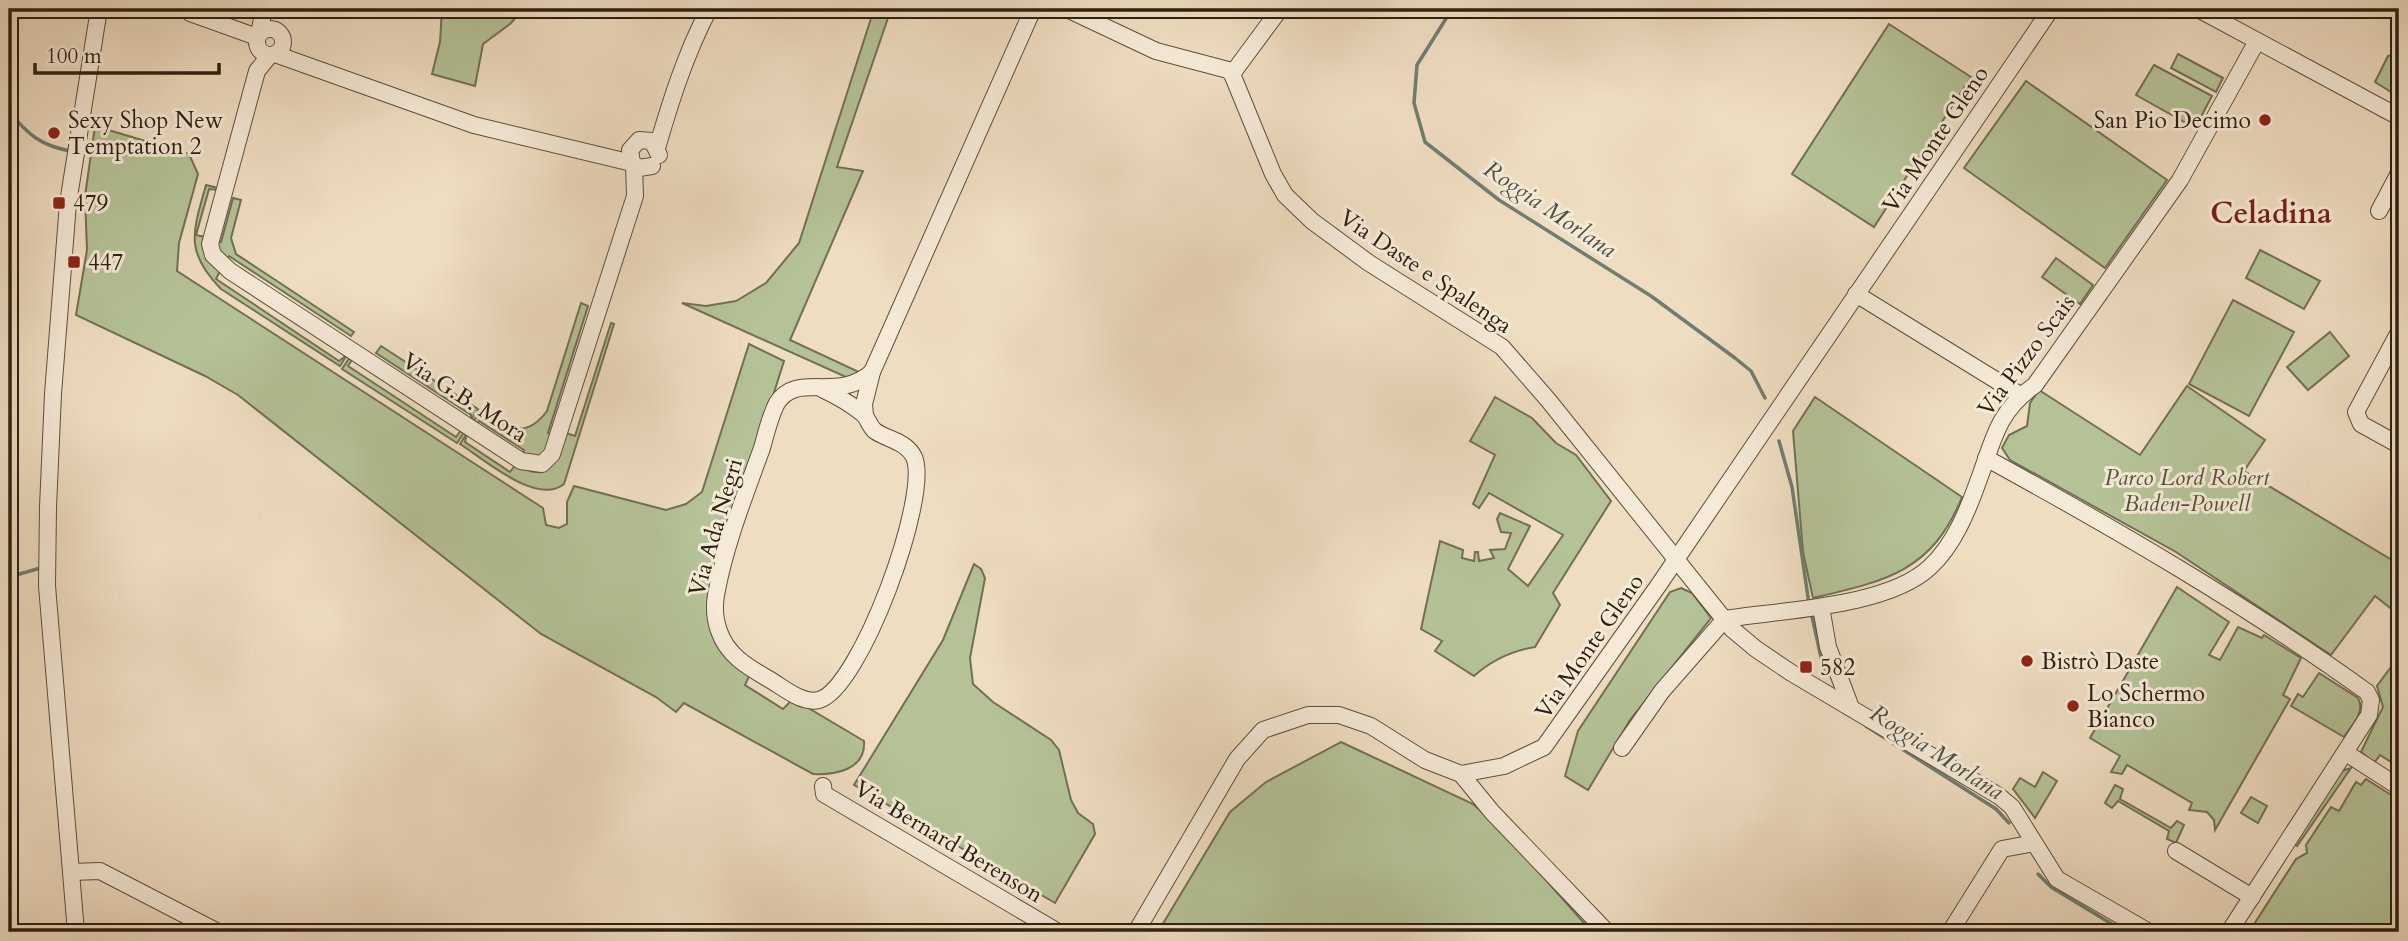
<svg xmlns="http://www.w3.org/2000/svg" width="2408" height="941" font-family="Cardo,serif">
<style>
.green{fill:#b5c297;stroke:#707154;stroke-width:2}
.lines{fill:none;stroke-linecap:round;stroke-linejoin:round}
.stream{stroke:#6e7e71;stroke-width:3.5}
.minor-casing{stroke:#5d4f3d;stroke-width:18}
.minor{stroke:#f5e9d7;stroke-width:16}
.poi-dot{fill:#8f2418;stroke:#f5e9d7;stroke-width:2.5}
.labels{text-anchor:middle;stroke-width:6;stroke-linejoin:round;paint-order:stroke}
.poi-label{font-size:23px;fill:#2c2011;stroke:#f5e9d7;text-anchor:start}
.street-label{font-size:23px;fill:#2c2011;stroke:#f5e9d7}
.park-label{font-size:23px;font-style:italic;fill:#555139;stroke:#f5e9d7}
.water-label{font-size:24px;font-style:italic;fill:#4d4f41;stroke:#f5e9d7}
.district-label{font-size:30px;font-weight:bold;fill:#7a1f14;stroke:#f5e9d7}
</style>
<rect width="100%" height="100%" fill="#efddc2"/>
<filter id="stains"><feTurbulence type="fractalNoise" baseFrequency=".00286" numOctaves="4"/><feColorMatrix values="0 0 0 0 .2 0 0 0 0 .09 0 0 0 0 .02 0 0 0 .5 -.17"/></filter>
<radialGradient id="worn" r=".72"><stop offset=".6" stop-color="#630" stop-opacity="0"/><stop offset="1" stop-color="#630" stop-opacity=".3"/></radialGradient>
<!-- green -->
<g class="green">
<polygon points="442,9 524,9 510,24 483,44 475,86 432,74 440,42"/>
<polygon points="874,9 891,9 837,167 863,171 790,340 859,372 848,378 682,303 706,306 736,301 766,283 799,243"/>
<polygon points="1889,24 1971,77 1874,227 1792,174"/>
<polygon points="2178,54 2223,78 2216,92 2171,68"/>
<polygon points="2393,55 2399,58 2399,97 2375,82 2388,56"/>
<polygon points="2154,65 2212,96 2195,128 2136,95"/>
<polygon points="2026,81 2167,180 2105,268 1964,168"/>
<path d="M95,126L189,154L198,174L179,243L177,271L543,508L546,525L559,528L567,524V502L574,486L666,510L686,504L702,492L749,344L784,361L711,592V616L750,674L745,685L783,709L793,699L864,741C866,770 835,775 813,774L684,703L676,712L656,697L541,634L238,395L205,376L76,315L87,250L85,196Z"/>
<path d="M206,185L218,188L217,190L209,189L196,235L205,237L208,259L220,271L216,279L339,361L347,355L340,366L221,289C184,251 193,232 206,185Z"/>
<polygon points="233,198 241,200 231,238 236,254 354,332 351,336 229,256 226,260 220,256 216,241 221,242"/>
<polygon points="2260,250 2320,281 2304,309 2246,278"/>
<polygon points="2056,258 2093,285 2080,304 2042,277"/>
<polygon points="2233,300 2294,332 2249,416 2189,384"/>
<path d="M581,303L588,306L548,433L552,435L546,453L541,458L522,454L524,450L479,421L476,425L473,422L481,409C506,426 524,442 547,411Z"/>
<path d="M611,323L614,324L564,484C537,506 485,460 460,444L467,433L465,442L510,472L516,464C549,486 557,461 566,433L575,436Z"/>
<polygon points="2330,332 2349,356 2308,390 2287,367"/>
<polygon points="381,346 478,409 471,420 471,415 376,353"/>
<polygon points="350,357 353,358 348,366 456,437 462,429 465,431 457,443 342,369"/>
<polygon points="2187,386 2265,440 2244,471 2392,560 2397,554 2399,556 2399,615 2375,596 2331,655 2176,552 2010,460 2002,448 2009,435 2027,426 2030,403 2039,390 2140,455"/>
<path d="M1495,397L1532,418L1556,443L1576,455L1611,501L1553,593L1560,605L1535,647C1511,651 1492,660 1474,676L1435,651L1442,641L1421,629L1440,541L1463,550L1462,558L1474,561L1475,552H1478L1479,561L1494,558L1490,550L1505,549L1511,533L1501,532L1497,519L1500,513L1530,526L1508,569L1528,586L1563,535L1489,493L1479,508L1473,504L1495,455L1470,441Z"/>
<path d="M1815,397L1962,497C1932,572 1885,581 1813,598L1803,552L1793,431Z"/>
<polygon points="974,564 981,569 985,578 970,658 973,684 993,702 1051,740 1059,750 1071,800 1078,813 1093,824 1095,834 1055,903 854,785 943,640"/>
<polygon points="2177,587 2229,622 2209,655 2220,660 2238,627 2262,638 2264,635 2301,658 2283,695 2290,699 2215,830 2214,820 2207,812 2189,810 2192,803 2127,765 2122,774 2111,772 2120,756 2090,738"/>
<polygon points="1681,588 1692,593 1711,618 1630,720 1588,790 1565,776 1578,731 1670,592"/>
<polygon points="2399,656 2399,767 2380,755 2374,763 2361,752 2383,707 2377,686"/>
<path d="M2319,673L2358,698C2366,712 2352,725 2344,737L2291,706L2298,694L2303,697Z"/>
<polygon points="1341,742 1473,804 1499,827 1592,932 1158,932 1230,812 1266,782"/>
<polygon points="2351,768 2297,846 2293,843 2341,771"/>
<polygon points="2043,772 2057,781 2035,818 2013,789 2020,778 2035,787"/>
<polygon points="2366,779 2399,800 2399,932 2249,932 2296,859 2307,853 2306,845 2331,807 2339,811 2356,782 2361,785"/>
<polygon points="2115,785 2123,789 2120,799 2171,828 2177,821 2184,825 2176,843 2167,839 2169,831 2118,801 2112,808 2105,803"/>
<polygon points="2251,797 2267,806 2258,823 2241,813"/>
</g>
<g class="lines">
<!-- stream -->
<g class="stream">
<polyline points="1452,9 1417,65 1414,103 1425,142 1499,200 1651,296 1735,358 1751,371 1765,398"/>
<path d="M9,111C27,134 41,146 71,151"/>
<polyline points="1779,441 1792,487 1809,604"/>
<polyline points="9,577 44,567"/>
<polyline points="1811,612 1825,675"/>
<polyline points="1866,726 1996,809 2009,823"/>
<polyline points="2038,874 2051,887 2125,932"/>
</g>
<defs>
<g id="minor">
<polyline points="1067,9 1156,51 1228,70 1232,74"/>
<polyline points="2198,9 2399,117"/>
<polyline points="190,13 257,37"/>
<circle cx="270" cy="42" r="13"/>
<polyline points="259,34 264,9"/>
<polyline points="275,54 474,125 632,163 639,168 652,166"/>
<polyline points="270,55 257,71 210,244 213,255 230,271 521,461 542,464 552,454 635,196 634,165"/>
<polyline points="1232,74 1273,174 1285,195 1312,221 1369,263 1502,347 1549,401 1732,629 1756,649 1790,672 1999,796 2012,807 2057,879 2149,932"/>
<polyline points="1232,74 1280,9"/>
<path d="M657,148C671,100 686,53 709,9"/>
<polyline points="632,163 630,150 639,140 652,141 659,155"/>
<polyline points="2379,211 2399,173"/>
<polyline points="1856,294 2020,395"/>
<polyline points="2399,332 2356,412 2361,424 2399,445"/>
<path d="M822,389C837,396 850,403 863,414C868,418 869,426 875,431C888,440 906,441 914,457C931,495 860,689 819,700C803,704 785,689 772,681C750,668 728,657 719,631C715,620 714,607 716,595C725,545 745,495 762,448C766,434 770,416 777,403C797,371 838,403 872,372"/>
<polyline points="865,416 864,404 872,372 1033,9"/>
<path d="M1986,458C2117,530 2245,604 2367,692L2371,700L2369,715L2229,932"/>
<polyline points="1821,607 1828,647 1850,705"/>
<path d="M1622,748L1662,691L1725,619C1781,610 1888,607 1930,567C1954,545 1968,510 1979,479C1994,439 1997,412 2035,385L2180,180L2257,41"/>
<polyline points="2346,753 2399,787"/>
<polyline points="1461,774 1492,812 1607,932"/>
<polyline points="823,786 824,794 1058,932"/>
<polyline points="2176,851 2252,897"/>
<polyline points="71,872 100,871 218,932"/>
<polyline points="76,932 47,586 48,507 53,394 68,203 99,9"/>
<polyline points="1136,932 1237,759 1263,730 1308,715 1339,715 1371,726 1425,760 1461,774 1504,766 1544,747 1658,586 2051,9"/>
<polyline points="1950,932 2002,849 2034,843"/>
</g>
</defs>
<!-- minor casing -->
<use href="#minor" class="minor-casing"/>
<!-- minor -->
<use href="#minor" class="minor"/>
</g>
<!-- markers -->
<g class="poi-dot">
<circle cx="2265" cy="120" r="7"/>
<circle cx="54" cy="133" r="7"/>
<rect x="52" y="196" width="14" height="14" rx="3.5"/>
<rect x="67" y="255" width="14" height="14" rx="3.5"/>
<circle cx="2027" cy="661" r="7"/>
<rect x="1799" y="660" width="14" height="14" rx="3.5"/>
<circle cx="2073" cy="706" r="7"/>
</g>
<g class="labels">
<!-- poi labels -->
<g class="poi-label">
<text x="68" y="128">Sexy Shop New<tspan x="68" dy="26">Temptation 2</tspan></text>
<text x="2251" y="128" text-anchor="end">San Pio Decimo</text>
<text x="73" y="211">479</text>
<text x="88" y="270">447</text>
<text x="2041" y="669">Bistrò Daste</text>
<text x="1820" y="675">582</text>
<text x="2087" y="701">Lo Schermo<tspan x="2087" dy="26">Bianco</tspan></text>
</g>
<!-- street labels -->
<g class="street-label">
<text transform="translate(1935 139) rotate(-56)" y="8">Via Monte Gleno</text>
<text transform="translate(1426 271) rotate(34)" y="8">Via Daste e Spalenga</text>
<text transform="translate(2026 355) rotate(-53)" y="8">Via Pizzo Scais</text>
<text transform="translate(465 397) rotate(33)" y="8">Via G.B. Mora</text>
<text transform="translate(715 527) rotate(-74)" y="8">Via Ada Negri</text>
<text transform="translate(1589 646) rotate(-55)" y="8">Via Monte Gleno</text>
<text transform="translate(949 841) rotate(31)" y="8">Via Bernard Berenson</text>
</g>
<!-- park labels -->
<g class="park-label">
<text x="2187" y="485">Parco Lord Robert<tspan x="2187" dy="26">Baden-Powell</tspan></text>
</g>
<!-- water labels -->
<g class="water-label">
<text transform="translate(1550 209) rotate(34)" y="8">Roggia Morlana</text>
<text transform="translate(1937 752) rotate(33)" y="8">Roggia Morlana</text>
</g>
<!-- district labels -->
<g class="district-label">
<text x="2271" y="223">Celadina</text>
</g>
</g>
<!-- margin -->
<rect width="2408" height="941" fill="none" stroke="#efddc2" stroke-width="35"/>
<rect x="10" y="10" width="2387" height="920" fill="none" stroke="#2c2011" stroke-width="3.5"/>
<rect x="18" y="18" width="2373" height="906" fill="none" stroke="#2c2011" stroke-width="2"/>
<!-- scale -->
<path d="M35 63v10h184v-10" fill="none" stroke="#2c2011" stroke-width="3.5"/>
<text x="46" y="63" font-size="21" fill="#2c2011" stroke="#f5e9d7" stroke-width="5" paint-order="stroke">100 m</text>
<rect width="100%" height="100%" filter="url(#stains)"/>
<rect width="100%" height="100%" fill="url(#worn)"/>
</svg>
